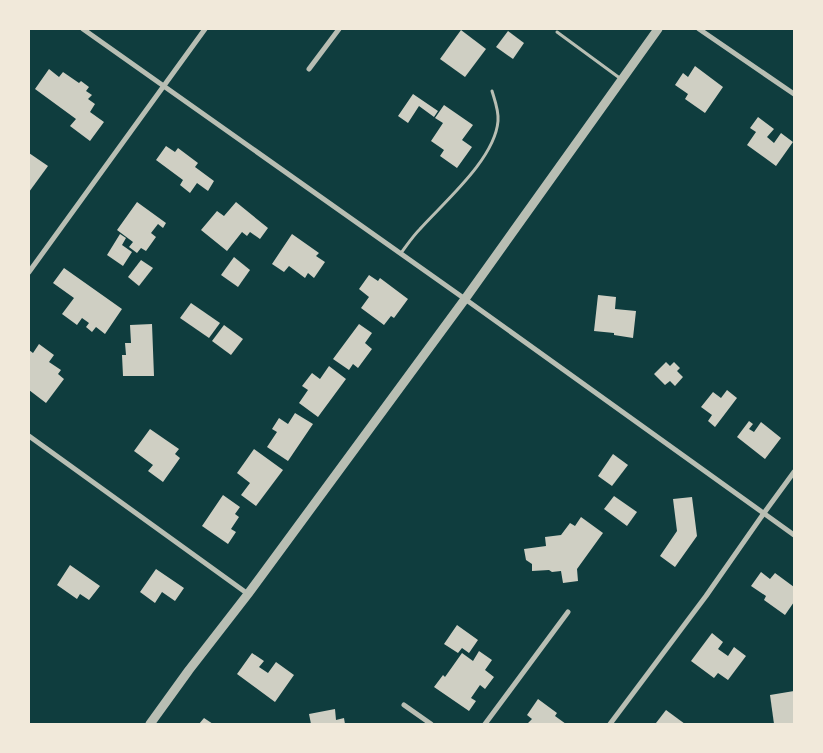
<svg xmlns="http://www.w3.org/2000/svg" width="823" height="753" font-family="'Source Sans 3',sans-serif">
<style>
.building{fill:#cfcfc3}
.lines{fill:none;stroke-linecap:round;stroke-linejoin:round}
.service{stroke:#b8beb3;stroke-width:3}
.minor{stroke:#b8beb3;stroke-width:5}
.tertiary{stroke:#b8beb3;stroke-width:9}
</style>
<rect width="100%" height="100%" fill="#0f3d3e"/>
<!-- building -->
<g class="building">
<polygon points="461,30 486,49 465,77 440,59"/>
<polygon points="508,31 524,43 513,59 496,47"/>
<polygon points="695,66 723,87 705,113 685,99 688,94 675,85 683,73 688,77"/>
<polygon points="49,69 59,77 63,72 79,83 81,81 89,87 86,91 92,95 88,99 95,104 90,112 104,122 90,141 70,126 76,119 35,89"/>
<polygon points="413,94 438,111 434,117 419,106 408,123 398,116"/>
<polygon points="444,105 473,125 462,140 472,147 457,168 440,156 444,150 431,141 443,123 435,118"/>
<polygon points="758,117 774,129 767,137 774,143 781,133 793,142 776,166 747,145 756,132 750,128"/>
<polygon points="166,146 175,152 178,148 198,163 195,167 214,181 208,191 197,183 190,193 180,185 183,180 156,160"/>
<polygon points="29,153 48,166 29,192"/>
<polygon points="137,202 166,223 163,228 158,224 151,233 156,237 146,251 141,248 137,253 129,247 133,242 117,230"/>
<polygon points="236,202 268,228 260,239 250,232 247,236 242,232 227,251 201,230 217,211 224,216"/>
<polygon points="120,234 126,238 122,245 132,252 123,266 107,255"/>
<polygon points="292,234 319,253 316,256 325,262 314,278 308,273 305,278 289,266 284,272 272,264"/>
<polygon points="234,257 250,270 238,287 221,275"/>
<polygon points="141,260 153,268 139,286 128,277"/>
<polygon points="64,268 122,309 105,334 96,327 92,332 86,327 89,323 82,318 77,325 62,314 74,298 53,283"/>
<polygon points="369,275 378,281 380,278 408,299 394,318 391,316 384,325 361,308 369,297 359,289"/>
<polygon points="598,295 616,297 615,309 636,311 633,338 614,335 614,333 594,331"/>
<polygon points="191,303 220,323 209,338 180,318"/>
<polygon points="152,324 154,376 123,376 122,355 126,355 125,343 131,343 130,325"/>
<polygon points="359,324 372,333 365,343 372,349 358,368 353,364 349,370 333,359"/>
<polygon points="224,325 243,339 231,355 212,341"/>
<polygon points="39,344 54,355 49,362 61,370 58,374 64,379 46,403 29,390 29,350 33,353"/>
<polygon points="666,362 670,366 674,362 680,368 677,371 683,377 675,386 670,381 665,385 654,374"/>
<polygon points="329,366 346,379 318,417 299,403 308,390 302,386 312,373 320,379"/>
<polygon points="727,390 737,398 715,427 708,421 712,415 701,407 713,392 721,398"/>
<polygon points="295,413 313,424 288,461 267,447 277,432 272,429 279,418 288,424"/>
<polygon points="749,421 753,424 749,429 754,432 761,422 781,438 765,459 737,437"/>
<polygon points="150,429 179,449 175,454 180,458 163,482 148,471 153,465 134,451"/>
<polygon points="254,449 283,470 256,506 241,495 250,483 237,473"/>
<polygon points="613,454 628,465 612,486 598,476"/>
<polygon points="223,495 240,507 235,514 239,517 231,529 236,532 228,544 202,526"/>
<polygon points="614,496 637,512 627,526 604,509"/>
<polygon points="692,497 697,536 675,567 660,556 677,531 673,499"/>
<polygon points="581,517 603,533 577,569 578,581 563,583 561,571 552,572 549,570 532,571 532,564 526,560 524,549 546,546 545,537 561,535 570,523 575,526"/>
<polygon points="70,565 100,586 89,600 80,594 77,599 57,585"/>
<polygon points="156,569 184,588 175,601 162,592 155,603 140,592"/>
<polygon points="761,572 770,579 775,573 794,587 794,602 785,615 764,600 766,596 751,586"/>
<polygon points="457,625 478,640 469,653 462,648 458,653 444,644"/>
<polygon points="712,633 723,642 718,649 728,656 734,647 746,656 728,680 718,673 714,678 691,661"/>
<polygon points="479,651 492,660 485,670 494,677 485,689 480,685 471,698 476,701 469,711 434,687 443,675 445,677 462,653 473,661"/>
<polygon points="252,653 264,661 259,667 268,673 276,662 294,675 275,702 237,674"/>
<polygon points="794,691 794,723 774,724 770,695"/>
<polygon points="538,699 557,713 555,716 566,724 527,724 532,719 527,715"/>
<polygon points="335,709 336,720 344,718 345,724 311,724 309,714"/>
<polygon points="666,710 685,724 657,724 656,723"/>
<polygon points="204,718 213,724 199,724"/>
</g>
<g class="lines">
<!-- service -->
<g class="service">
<polyline points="557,32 621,79"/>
<path d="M401,253C407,245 413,236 420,229C444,202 495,159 498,121C499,111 495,101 492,91"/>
</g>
<!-- minor -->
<g class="minor">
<polyline points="83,29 465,299 794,535"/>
<polyline points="699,29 794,94"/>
<polyline points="309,69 339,29"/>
<polyline points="29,272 205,29"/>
<polyline points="29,436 248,594"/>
<polyline points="404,705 431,724"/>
<polyline points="485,724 568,612"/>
<polyline points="610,724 706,596 764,513 794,472"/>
</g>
<!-- tertiary -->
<polyline class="tertiary" points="150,724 189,670 248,594 465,299 658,29"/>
</g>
<!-- border -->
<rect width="823" height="753" fill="none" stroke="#f1e9da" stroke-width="60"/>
</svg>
